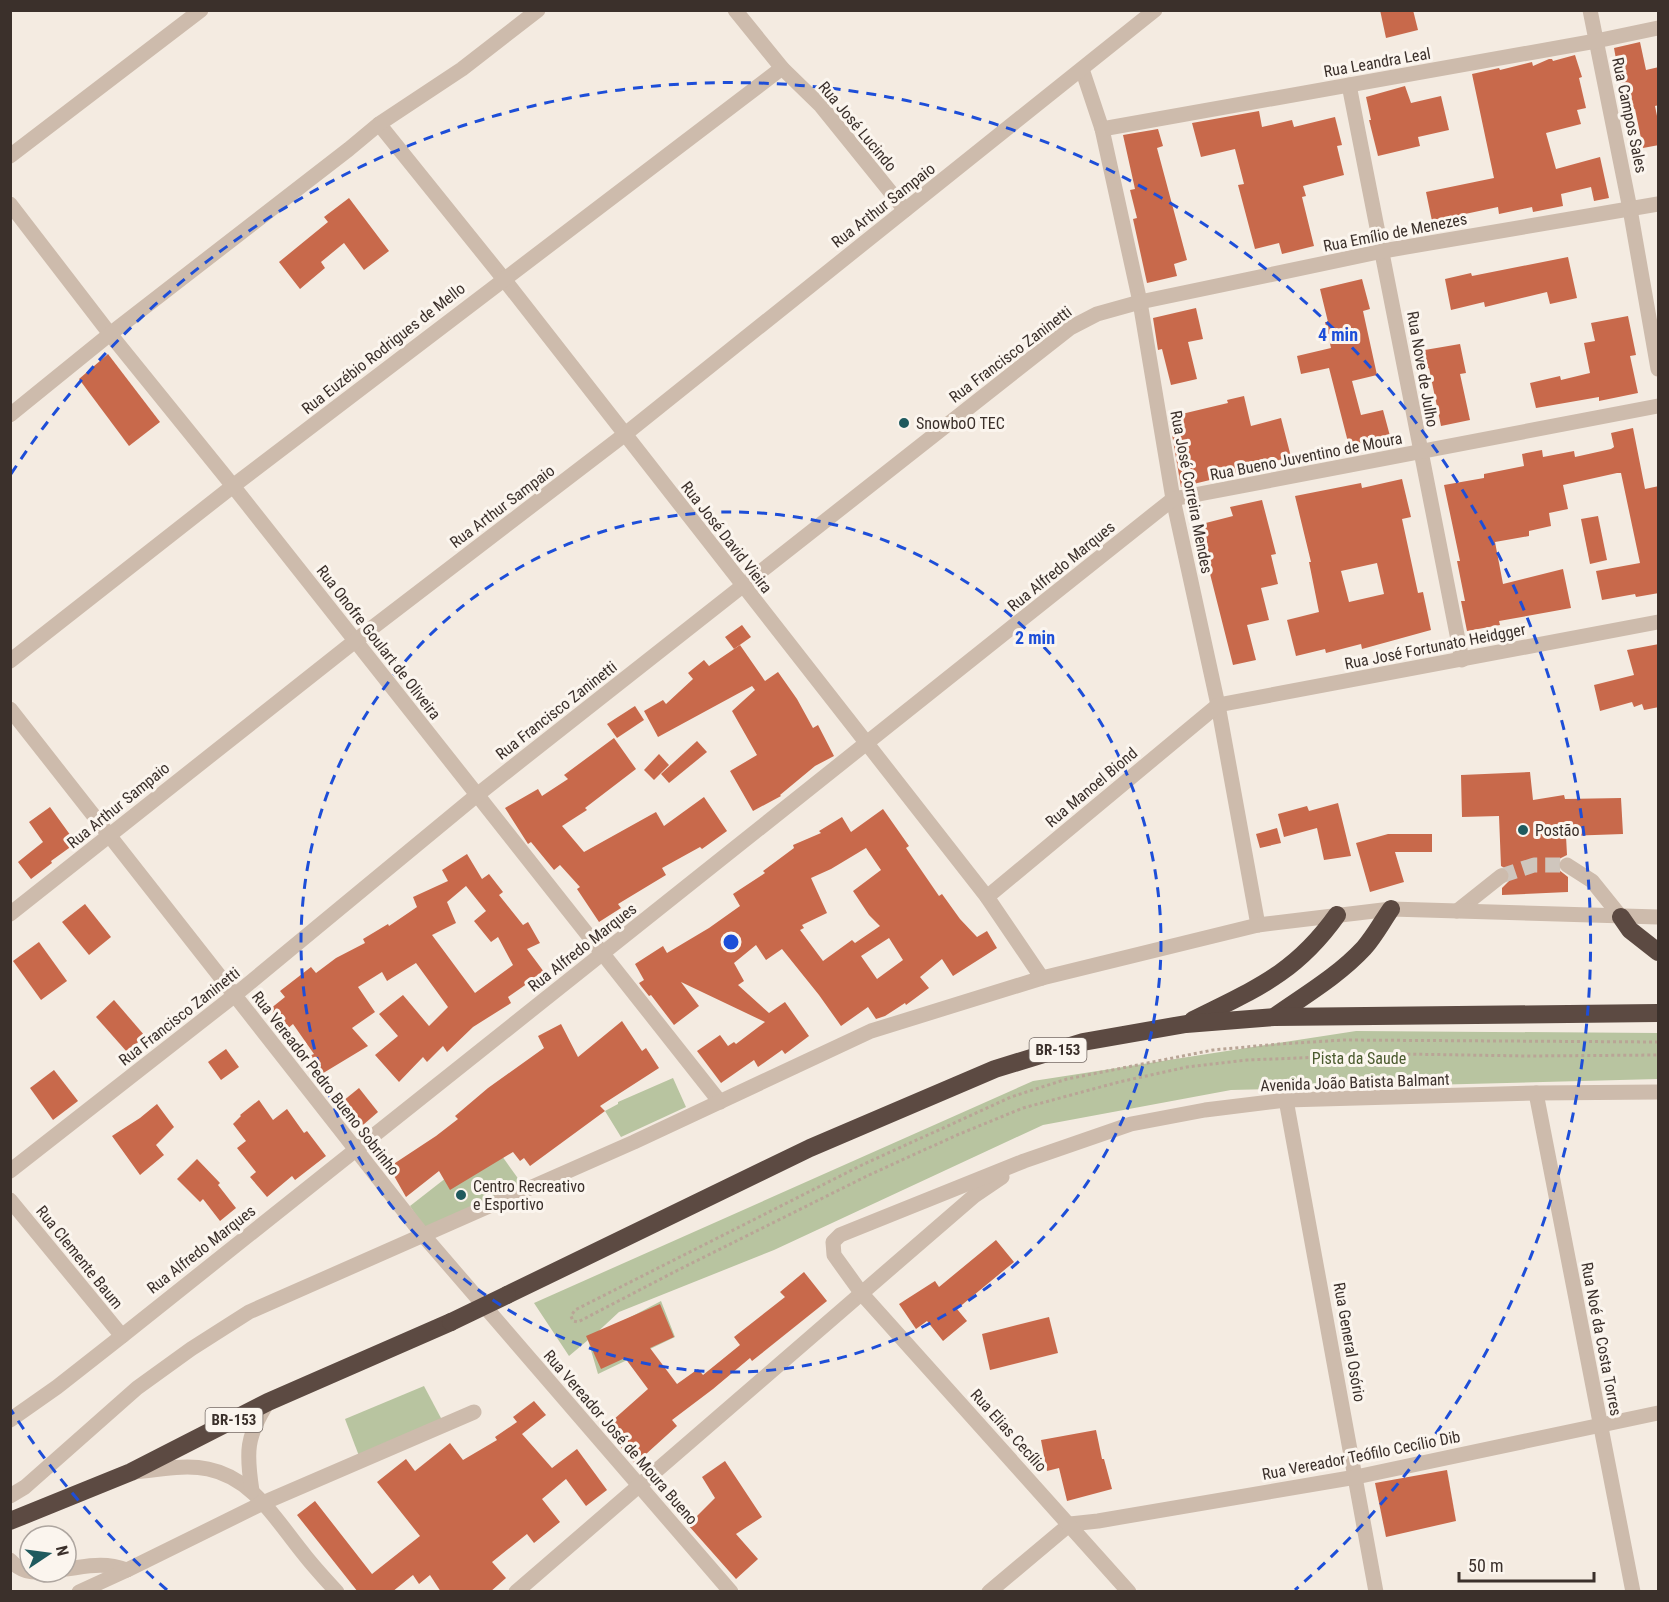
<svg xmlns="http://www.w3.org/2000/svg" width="1669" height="1602" font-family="'Roboto Condensed',sans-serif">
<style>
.green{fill:#b8c4a0}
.building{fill:#c8694b;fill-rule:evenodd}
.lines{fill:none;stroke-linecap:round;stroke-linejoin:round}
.minor-tunnel{stroke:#cfc6bd;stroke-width:15;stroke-dasharray:15 8;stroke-linecap:butt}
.path{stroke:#b9a596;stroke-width:3;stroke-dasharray:3 3;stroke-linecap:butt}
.minor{stroke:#cdbbac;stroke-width:15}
.highway{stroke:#5c4a42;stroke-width:18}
.highway-bridge{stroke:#5c4a42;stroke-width:18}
.ring{fill:none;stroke:#1d4ed8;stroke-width:3;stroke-dasharray:10 8}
.poi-dot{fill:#1f5a5e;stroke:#fbf5ee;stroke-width:2}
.labels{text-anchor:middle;stroke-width:6;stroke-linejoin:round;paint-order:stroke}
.shield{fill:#fbf5ee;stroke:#756b66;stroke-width:1.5}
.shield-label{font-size:15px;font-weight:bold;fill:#3b302b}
.street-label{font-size:16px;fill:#3b302b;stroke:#fbf5ee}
.poi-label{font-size:16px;fill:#3b302b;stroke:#fbf5ee;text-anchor:start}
.park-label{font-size:16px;fill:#4a5a2e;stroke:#fbf5ee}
.centre{fill:#1d4ed8;stroke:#fbf5ee;stroke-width:3}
.ring-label{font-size:18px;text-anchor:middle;font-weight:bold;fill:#1d4ed8;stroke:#fbf5ee;stroke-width:6;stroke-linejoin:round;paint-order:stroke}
</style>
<rect width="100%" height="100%" fill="#f4ebe1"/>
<!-- green -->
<g class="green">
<polygon points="1356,1031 1658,1033 1658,1079 1231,1090 1043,1125 774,1250 619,1312 591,1338 661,1301 675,1337 598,1374 588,1340 569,1356 534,1303 1033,1081"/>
<polygon points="673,1078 686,1107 621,1137 605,1111 618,1104 618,1102"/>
<polygon points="492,1142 522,1184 425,1229 410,1206"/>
<polygon points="424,1386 442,1420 359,1456 345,1419"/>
</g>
<!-- building -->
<g class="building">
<polygon points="1380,10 1413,10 1418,30 1386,38"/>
<polygon points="1640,42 1646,70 1659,67 1659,105 1655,106 1659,126 1659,145 1643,148 1635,109 1628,110 1624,93 1622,93 1614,48"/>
<polygon points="1575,55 1582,77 1579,78 1586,108 1577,110 1581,124 1546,133 1556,169 1600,157 1609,198 1594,201 1591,187 1561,194 1563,206 1533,212 1532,207 1499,214 1498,207 1432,221 1426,192 1494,178 1472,74 1499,68 1500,70 1532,62 1533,66 1549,59 1552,59 1553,61"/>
<polygon points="1405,86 1411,103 1441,96 1449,130 1418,137 1420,146 1378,156 1369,120 1371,120 1366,97"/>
<polygon points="1259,111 1262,127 1292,120 1294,127 1335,117 1342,145 1337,146 1344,175 1303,186 1306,196 1302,197 1314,246 1282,254 1279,243 1255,249 1238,185 1244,184 1235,149 1201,157 1192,123"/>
<polygon points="1158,129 1163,146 1157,148 1187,260 1174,264 1177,276 1147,283 1133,219 1137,218 1130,190 1135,189 1123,135"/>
<polygon points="349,198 389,251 364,270 344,243 321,262 325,268 300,289 279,262 328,222 324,217"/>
<polygon points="1568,257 1577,298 1550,304 1547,292 1485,307 1484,302 1451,310 1445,279 1471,273 1472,276"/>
<polygon points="1362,279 1370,309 1363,311 1377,375 1352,381 1361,415 1383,410 1390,436 1349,446 1329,368 1301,374 1297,356 1331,348 1325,322 1328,322 1320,289"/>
<polygon points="1196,308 1203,339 1188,342 1197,379 1171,385 1162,349 1158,350 1153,318"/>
<polygon points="1628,316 1636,355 1630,356 1638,393 1599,401 1599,397 1536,408 1530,383 1560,376 1561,380 1590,373 1584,343 1595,341 1591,323"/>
<polygon points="1460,344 1466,373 1460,374 1470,420 1441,426 1429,368 1417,371 1413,352"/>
<polygon points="108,354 160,422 129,446 79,379"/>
<polygon points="1244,396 1251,426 1281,418 1291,457 1238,470 1239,473 1181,487 1169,417 1228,403 1227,400"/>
<polygon points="1633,428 1645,489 1659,486 1659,593 1636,597 1635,594 1602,600 1596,571 1640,563 1621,473 1617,473 1563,485 1568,509 1549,513 1551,526 1529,531 1529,536 1495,542 1503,584 1563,569 1571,608 1499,621 1500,625 1467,631 1461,601 1465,601 1457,561 1460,561 1444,485 1484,478 1484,474 1524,466 1522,454 1542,450 1543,457 1574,451 1575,457 1611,449 1614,447 1611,433"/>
<path d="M1402,479L1411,517L1402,519L1418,593L1423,592L1431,630L1362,649L1361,644L1326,653L1325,649L1296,656L1287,620L1319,612L1309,562H1311L1295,496L1361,483L1362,488ZM1377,563L1384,594L1349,602L1341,571Z"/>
<polygon points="1262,500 1276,554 1271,555 1278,584 1261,588 1269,620 1247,625 1256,660 1233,665 1206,558 1202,558 1194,526 1233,516 1230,507"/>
<polygon points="1598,516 1607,560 1590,564 1581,519"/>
<polygon points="742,625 751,637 734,649 725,637"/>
<polygon points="1659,644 1659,707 1644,710 1642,704 1634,707 1632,702 1600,711 1594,685 1634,675 1627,650"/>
<polygon points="740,645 765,681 778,672 797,699 813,728 818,725 834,756 815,766 780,795 781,796 753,811 730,771 757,755 732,711 755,690 752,686 658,737 644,711 663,700 666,704 693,679 688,673 704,660 709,666"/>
<polygon points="635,706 644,720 617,738 607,724"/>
<polygon points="614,738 636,769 585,808 587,810 562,826 584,852 656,812 664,826 704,797 727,831 702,849 700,847 662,868 666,875 618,904 621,908 599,922 577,889 580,887 560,865 554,870 531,842 528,844 505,808 538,789 542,796 568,779 564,775"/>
<polygon points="697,741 707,752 669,783 661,774"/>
<polygon points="659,754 669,765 654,780 644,770"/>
<polygon points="1530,772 1533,800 1564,795 1565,799 1621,798 1623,834 1566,836 1567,855 1559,859 1557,865 1559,870 1568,877 1568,892 1502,895 1502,888 1510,880 1511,875 1508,870 1501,866 1499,816 1462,817 1461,775"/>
<polygon points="1338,803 1351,856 1324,860 1317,828 1284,837 1278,814 1307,806 1309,811"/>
<polygon points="50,807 76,843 51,861 52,863 31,879 18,862 43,842 29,822"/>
<path d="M883,809L909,846L906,848L939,896L942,894L960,919L977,937L987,931L997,948L953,976L942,959L920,977L929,988L906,1005L905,1003L885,1016L876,1019L868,1007L841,1026L819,995L782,949L766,960L756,945L734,963L744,981L738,985L769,1013L785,1002L809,1036L785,1054L782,1050L758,1067L754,1060L721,1083L697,1051L720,1035L728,1046L734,1042L736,1044L765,1022L681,982L699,1006L674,1025L651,995L649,996L641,986L639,983L644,980L635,964L663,946L667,953L709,928L740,906L733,894L765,873L763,871L794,848L793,845L821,833L819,831L842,817L851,832ZM866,848L881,870L853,891L869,915L880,926L855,943L852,940L823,961L800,930L804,928L802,925L827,913L811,878L831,869ZM889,938L903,960L877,979L861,956Z"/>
<polygon points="1277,828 1281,843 1260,848 1256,834"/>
<polygon points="1388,834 1432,834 1432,852 1395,852 1404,882 1370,892 1356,843"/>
<path d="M467,854L482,879L489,874L503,892L499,895L523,925L528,922L540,943L527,949L544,972L508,997L511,1003L473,1027L447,1052L443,1046L427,1062L423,1057L399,1082L375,1055L398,1036L379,1014L403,995L429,1026L448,1007L416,963L387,981L382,972L358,987L375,1012L352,1028L368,1046L320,1075L309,1056L314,1054L293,1024L286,1030L270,1009L285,997L280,991L311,967L316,973L336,958L365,943L363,939L388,924L389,926L417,907L413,897L448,881L442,870ZM466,886L486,911L474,921L491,942L498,937L513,965L475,993L432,935L456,923L447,902Z"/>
<polygon points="85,904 111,937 89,955 62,922"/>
<polygon points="39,942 67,981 41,1000 13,961"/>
<polygon points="114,1000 145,1036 127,1052 96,1017"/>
<polygon points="622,1021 642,1051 646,1048 659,1068 600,1106 605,1111 530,1166 524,1158 520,1161 513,1152 450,1190 439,1171 406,1197 389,1167 436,1136 458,1119 455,1116 488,1088 544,1048 538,1036 561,1024 578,1057"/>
<polygon points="226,1049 239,1067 221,1080 208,1062"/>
<polygon points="54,1070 78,1101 53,1120 30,1088"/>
<polygon points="359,1088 378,1112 363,1125 343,1101"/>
<polygon points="259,1100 273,1120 287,1109 304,1133 307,1131 326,1156 295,1180 292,1176 267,1197 250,1177 256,1172 237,1148 246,1141 233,1124 241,1116 240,1115"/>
<polygon points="157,1104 174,1127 156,1145 164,1155 140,1175 112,1136 140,1118"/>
<polygon points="197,1159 220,1183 218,1185 236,1208 220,1221 203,1199 200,1202 177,1179"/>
<polygon points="996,1240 1014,1262 957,1309 967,1321 943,1341 927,1321 916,1329 899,1304 935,1281 939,1287"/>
<polygon points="804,1272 827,1301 752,1361 750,1358 713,1389 672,1420 677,1426 635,1464 604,1428 648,1389 625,1358 601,1369 586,1336 660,1304 674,1337 650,1348 677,1384 698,1369 703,1375 740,1345 734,1337 785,1297 780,1292"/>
<polygon points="1049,1317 1058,1353 990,1370 982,1334"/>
<polygon points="534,1401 546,1415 522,1434 552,1468 577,1449 607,1490 586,1506 566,1479 542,1499 560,1522 534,1543 527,1534 492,1562 506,1578 490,1592 441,1592 430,1575 419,1584 413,1575 392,1592 358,1592 297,1515 315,1501 372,1574 420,1536 377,1482 406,1459 415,1471 450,1443 463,1460 497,1440 495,1437 517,1422 513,1417"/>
<polygon points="1096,1430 1102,1459 1104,1459 1112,1489 1067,1501 1059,1468 1047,1471 1041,1440"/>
<polygon points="725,1461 762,1517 736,1534 758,1559 736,1579 688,1525 715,1498 702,1477"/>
<polygon points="1447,1470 1456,1521 1386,1537 1375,1483"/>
</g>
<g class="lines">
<!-- minor-tunnel -->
<polyline class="minor-tunnel" points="1501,876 1534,865 1567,865"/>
<!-- path -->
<polyline class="path" points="1658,1042 1344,1040 1279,1044 1213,1050 1067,1079 1011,1097 862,1165 575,1310 571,1316 573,1321 578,1322 678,1270 869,1175 957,1135 1023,1108 1119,1082 1187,1067 1247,1060 1401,1054 1527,1056 1658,1055"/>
<!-- minor -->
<g class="minor">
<polyline points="735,10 782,68 821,106 905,210"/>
<polyline points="1590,10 1630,209 1658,369"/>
<polyline points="1082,69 1102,129 1140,302 1173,499 1218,705 1258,925"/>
<polyline points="1349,85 1462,660"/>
<polyline points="379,124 503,278 987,897 1042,978"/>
<polyline points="1102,129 1596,41 1658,28"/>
<polyline points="10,156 201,10"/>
<polyline points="10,204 110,334 233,486 720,1102"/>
<polyline points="10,415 110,334 349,149 379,124 462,69 538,10"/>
<polyline points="10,661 233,486 782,68"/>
<polyline points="10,709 423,1235 731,1592"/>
<polyline points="1567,865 1592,881 1621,917"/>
<polyline points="987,897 1218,705 1658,622"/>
<polyline points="1457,911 1501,876"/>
<polyline points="10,914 355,641 624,435 1155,10"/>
<polyline points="1536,1093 1633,1592"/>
<polyline points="1286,1100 1376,1592"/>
<polyline points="10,1171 235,995 477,795 1070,328 1097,314 1140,302 1383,251 1658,204"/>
<polyline points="10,1200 122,1336"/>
<polyline points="10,1420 57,1387 122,1336 1173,499 1658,406"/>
<path d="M135,1472C159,1470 184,1464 208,1469C253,1478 276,1520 303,1553C313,1566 325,1579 337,1592"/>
<path d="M252,1491C246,1452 246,1437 268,1402"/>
<polyline points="10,1496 25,1487 137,1388 191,1349 249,1312 634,1142 871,1031 1042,978 1258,925 1391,909 1658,917"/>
<path d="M10,1560C21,1572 31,1573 46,1572"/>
<path d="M66,1569C89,1566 104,1562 127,1570"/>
<polyline points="79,1592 127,1570 263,1503 474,1412"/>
<polyline points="516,1592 974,1196 1002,1177"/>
<polyline points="989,1592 1070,1524 1098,1521 1356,1477 1658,1413"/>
<polyline points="1129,1592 862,1294 834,1255 833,1242 840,1235 1024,1161 1131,1124 1205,1110 1286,1100 1536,1093 1658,1092"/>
</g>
<!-- highway -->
<g class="highway">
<polyline points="1621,917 1630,930 1658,952"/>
<path d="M1274,1017C1305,995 1338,976 1364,948C1374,937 1382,922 1391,909"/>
<path d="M1193,1020C1255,989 1295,974 1337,915"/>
<polyline points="507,1295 810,1148 995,1069 1083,1042 1186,1024 1274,1017 1658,1013"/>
<polyline points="10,1521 131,1472 268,1402 451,1322"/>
</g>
<!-- highway-bridge -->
<polyline class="highway-bridge" points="451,1322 507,1295"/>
</g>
<!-- distance rings -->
<g class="ring">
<circle cx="731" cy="942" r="430"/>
<path d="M167 1590A859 859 0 0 1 11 1410M11 474A859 859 0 1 1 1295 1590"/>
</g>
<!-- markers -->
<g class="poi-dot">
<circle cx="904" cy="423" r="6"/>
<circle cx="1523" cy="830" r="6"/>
<circle cx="461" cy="1195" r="6"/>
</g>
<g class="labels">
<!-- shield labels -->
<g class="shield">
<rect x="1029.5" y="1038" width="57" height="24" rx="4.5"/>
<rect x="205.5" y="1408" width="57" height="24" rx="4.5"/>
</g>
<g class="shield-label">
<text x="1058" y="1055">BR-153</text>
<text x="234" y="1425">BR-153</text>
</g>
<!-- street labels -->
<g class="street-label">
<text transform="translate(1377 62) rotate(-10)" y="6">Rua Leandra Leal</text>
<text transform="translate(1630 115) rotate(78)" y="6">Rua Campos Sales</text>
<text transform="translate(858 126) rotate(50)" y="6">Rua José Lucindo</text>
<text transform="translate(883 205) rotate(-38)" y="6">Rua Arthur Sampaio</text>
<text transform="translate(1395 232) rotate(-11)" y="6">Rua Emílio de Menezes</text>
<text transform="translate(383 348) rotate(-38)" y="6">Rua Euzébio Rodrigues de Mello</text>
<text transform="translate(1010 354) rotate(-37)" y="6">Rua Francisco Zaninetti</text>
<text transform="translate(1423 369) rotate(80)" y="6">Rua Nove de Julho</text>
<text transform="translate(1306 456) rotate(-11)" y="6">Rua Bueno Juventino de Moura</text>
<text transform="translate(1192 492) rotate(79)" y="6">Rua José Correira Mendes</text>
<text transform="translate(502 506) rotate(-37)" y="6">Rua Arthur Sampaio</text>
<text transform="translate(727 537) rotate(52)" y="6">Rua José David Vieira</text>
<text transform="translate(1061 566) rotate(-39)" y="6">Rua Alfredo Marques</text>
<text transform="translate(379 642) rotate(52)" y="6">Rua Onofre Goulart de Oliveira</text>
<text transform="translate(1435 646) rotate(-11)" y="6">Rua José Fortunato Heidgger</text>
<text transform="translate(556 710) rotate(-38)" y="6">Rua Francisco Zaninetti</text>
<text transform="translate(1091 787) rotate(-40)" y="6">Rua Manoel Biond</text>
<text transform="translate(118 805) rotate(-39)" y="6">Rua Arthur Sampaio</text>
<text transform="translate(582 947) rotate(-38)" y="6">Rua Alfredo Marques</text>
<text transform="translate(179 1016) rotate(-38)" y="6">Rua Francisco Zaninetti</text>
<text transform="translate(1355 1082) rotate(-2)" y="6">Avenida João Batista Balmant</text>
<text transform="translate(326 1083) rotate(52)" y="6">Rua Vereador Pedro Bueno Sobrinho</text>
<text transform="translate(201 1249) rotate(-38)" y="6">Rua Alfredo Marques</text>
<text transform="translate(80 1257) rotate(51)" y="6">Rua Clemente Baum</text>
<text transform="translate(1602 1339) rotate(79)" y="6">Rua Noé da Costa Torres</text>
<text transform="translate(1350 1342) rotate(80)" y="6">Rua General Osório</text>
<text transform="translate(1009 1430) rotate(48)" y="6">Rua Elias Cecílio</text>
<text transform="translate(621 1437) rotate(49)" y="6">Rua Vereador José de Moura Bueno</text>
<text transform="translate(1361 1455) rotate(-11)" y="6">Rua Vereador Teófilo Cecílio Dib</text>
</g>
<!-- poi labels -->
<g class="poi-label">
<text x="916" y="429">SnowboO TEC</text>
<text x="1535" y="836">Postão</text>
<text x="473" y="1192">Centro Recreativo<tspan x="473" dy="18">e Esportivo</tspan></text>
</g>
<!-- park labels -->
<g class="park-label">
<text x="1359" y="1064">Pista da Saude</text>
</g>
</g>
<circle cx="731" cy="942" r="9" class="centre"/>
<g class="ring-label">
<text x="1338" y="341">4 min</text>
<text x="1035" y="644">2 min</text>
</g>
<!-- border -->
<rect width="1669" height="1602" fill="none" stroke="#3b302b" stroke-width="24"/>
<!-- north arrow -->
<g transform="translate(48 1554) rotate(77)"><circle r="28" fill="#fbf5ee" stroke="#aea6a0" stroke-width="1.5"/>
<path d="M0-4.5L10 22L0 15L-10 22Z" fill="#1f5a5e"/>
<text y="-9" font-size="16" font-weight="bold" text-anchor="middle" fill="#3b302b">N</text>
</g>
<!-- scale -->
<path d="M1459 1572v9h135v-9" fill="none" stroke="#3b302b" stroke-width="3"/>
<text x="1468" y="1572" font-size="18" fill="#3b302b" stroke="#fbf5ee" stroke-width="4.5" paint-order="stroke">50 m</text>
</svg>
